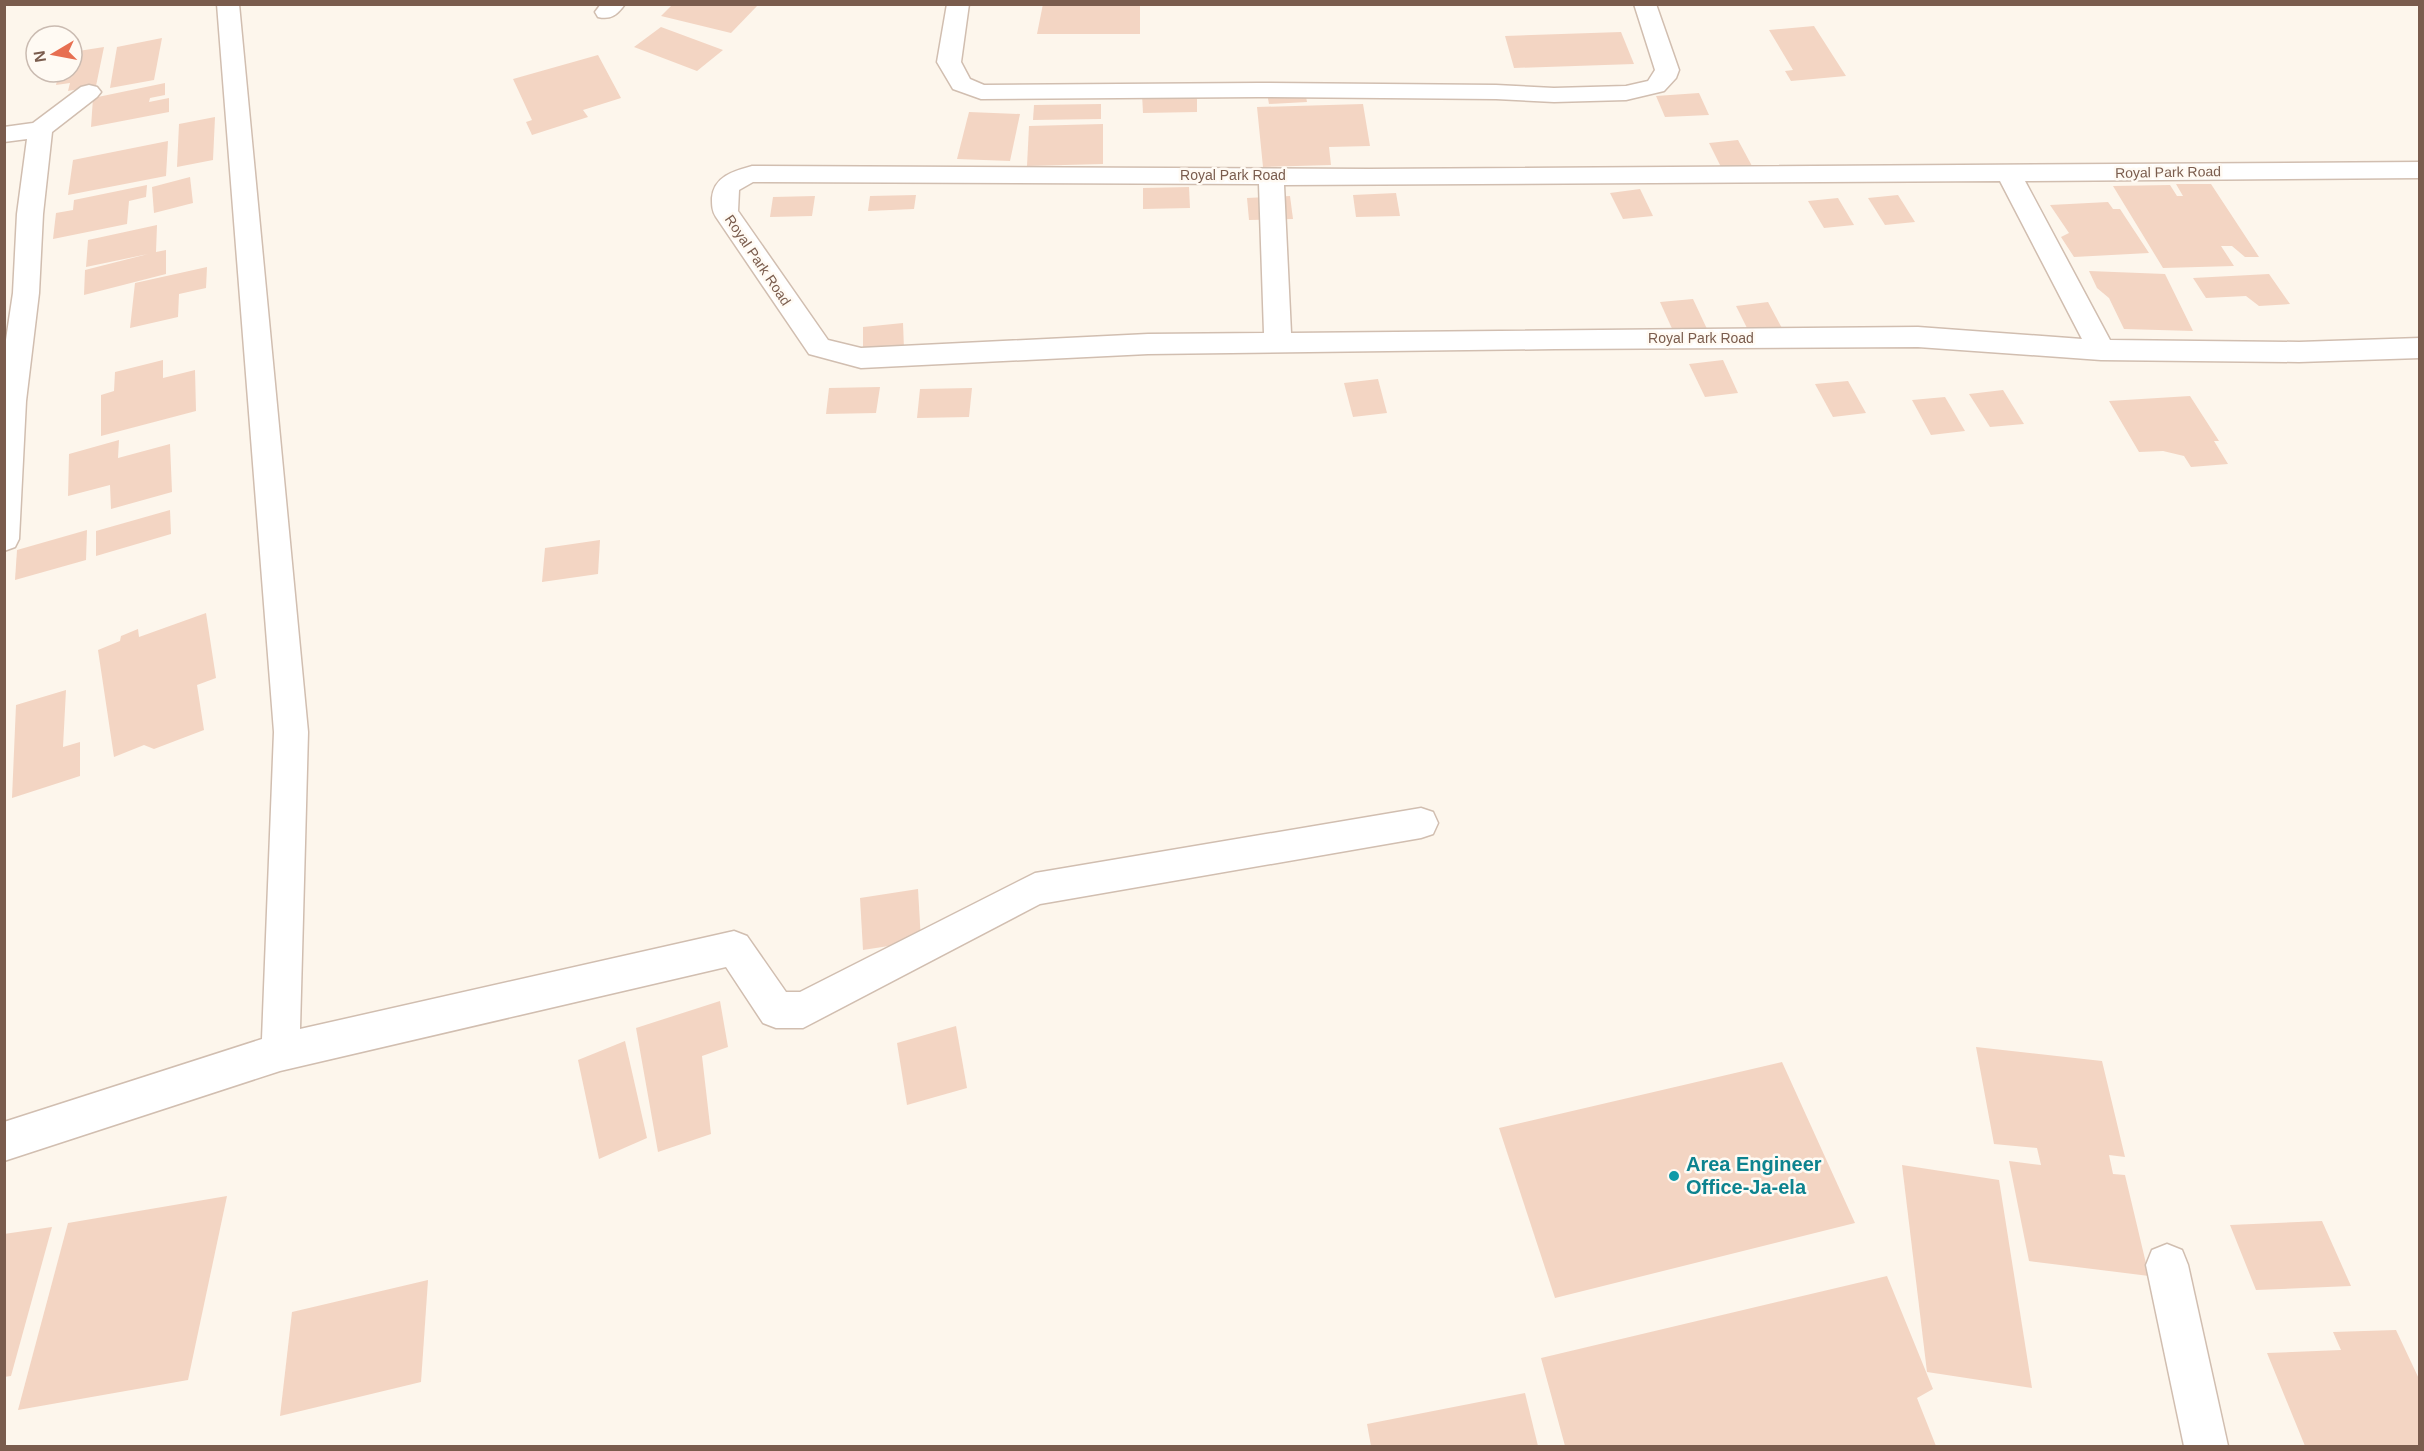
<svg xmlns="http://www.w3.org/2000/svg" width="2424" height="1451" font-family="Arial,sans-serif">
<style>
.building{fill:#f3d5c3}
.lines{fill:none;stroke-linecap:round;stroke-linejoin:round}
.minor-casing{stroke:#d1beb0;stroke-width:3}
.minor{fill:#fff;fill-rule:evenodd}
.culture-dot{fill:#0f9aa8;stroke:#fffaf3;stroke-width:2}
.labels{text-anchor:middle;stroke-width:5;stroke-linejoin:round;paint-order:stroke}
.far-street-label{font-size:14px;fill:#7a5c4d;stroke:#fffaf3}
.near-culture-label{font-size:20px;font-weight:bold;fill:#0d838f;stroke:#fffaf3;text-anchor:start}
</style>
<rect width="100%" height="100%" fill="#fdf6ec"/>
<!-- building -->
<g class="building">
<polygon points="673,4 754,4 758,5 731,33 661,16"/>
<polygon points="1043,4 1140,4 1140,34 1037,34"/>
<polygon points="1814,26 1846,76 1791,81 1785,71 1793,70 1769,30"/>
<polygon points="661,27 723,50 697,71 634,47"/>
<polygon points="1621,32 1634,64 1514,68 1505,36"/>
<polygon points="162,38 154,80 110,88 117,47"/>
<polygon points="104,47 96,86 68,91 70,83 56,85 59,72 72,72 72,52"/>
<polygon points="598,55 621,98 583,110 588,117 532,135 526,122 532,120 513,79"/>
<polygon points="165,83 165,95 150,98 149,102 169,98 169,112 91,127 93,98"/>
<polygon points="1305,91 1307,102 1269,104 1267,93"/>
<polygon points="1197,93 1197,112 1143,113 1142,94"/>
<polygon points="1699,93 1709,115 1665,117 1656,96"/>
<polygon points="1101,104 1101,119 1033,120 1034,105"/>
<polygon points="1363,104 1370,146 1329,147 1331,165 1263,167 1257,107"/>
<polygon points="969,112 1020,114 1010,161 957,159"/>
<polygon points="215,117 213,160 177,167 179,124"/>
<polygon points="1103,124 1103,164 1027,166 1029,126"/>
<polygon points="1738,140 1752,166 1722,169 1709,143"/>
<polygon points="168,141 166,176 68,195 73,160"/>
<polygon points="190,177 193,203 154,213 152,187"/>
<polygon points="2176,184 2211,184 2259,257 2245,257 2232,246 2221,246 2234,266 2163,268 2113,186 2170,185 2177,196 2183,196"/>
<polygon points="147,185 146,197 129,201 127,224 53,239 56,213 73,210 74,200"/>
<polygon points="1189,187 1190,208 1143,209 1143,188"/>
<polygon points="1640,189 1653,216 1623,219 1610,193"/>
<polygon points="1396,193 1400,216 1356,217 1353,195"/>
<polygon points="916,195 914,209 868,211 870,196"/>
<polygon points="1898,195 1915,222 1885,225 1868,198"/>
<polygon points="815,196 812,216 770,217 773,197"/>
<polygon points="1290,196 1293,219 1249,220 1247,198"/>
<polygon points="1838,198 1854,225 1824,228 1808,201"/>
<polygon points="2108,202 2113,209 2120,209 2149,253 2074,257 2061,237 2069,233 2050,205"/>
<polygon points="157,225 156,252 166,250 166,274 84,295 85,270 148,254 86,267 88,240"/>
<polygon points="207,267 206,288 179,294 178,317 130,328 135,283"/>
<polygon points="2089,271 2165,274 2193,331 2124,329 2109,298 2097,288"/>
<polygon points="2269,274 2290,304 2259,306 2246,296 2206,298 2193,278"/>
<polygon points="1693,299 1707,329 1674,333 1660,302"/>
<polygon points="1768,302 1784,332 1751,336 1736,306"/>
<polygon points="903,323 904,349 863,354 863,327"/>
<polygon points="163,360 163,378 195,370 196,411 101,436 101,395 114,391 115,372"/>
<polygon points="1723,360 1738,393 1705,397 1689,364"/>
<polygon points="1378,379 1387,413 1353,417 1344,383"/>
<polygon points="1848,381 1866,413 1833,417 1815,384"/>
<polygon points="880,387 876,413 826,414 829,388"/>
<polygon points="972,388 969,417 917,418 920,389"/>
<polygon points="2003,390 2024,424 1990,427 1969,394"/>
<polygon points="2190,396 2219,441 2214,441 2228,464 2191,467 2184,456 2163,451 2139,452 2109,401"/>
<polygon points="1945,397 1965,431 1931,435 1912,400"/>
<polygon points="119,440 118,458 170,444 172,492 111,509 110,485 68,496 69,454"/>
<polygon points="170,510 171,534 96,556 96,531"/>
<polygon points="87,530 86,560 15,580 17,550"/>
<polygon points="600,540 598,574 542,582 545,548"/>
<polygon points="206,613 216,678 197,685 204,730 154,749 144,745 114,757 98,650 120,641 121,636 138,629 139,637"/>
<polygon points="66,690 63,747 80,742 80,776 12,798 16,705"/>
<polygon points="918,889 921,941 863,950 860,898"/>
<polygon points="720,1001 728,1047 702,1056 711,1134 658,1152 636,1028"/>
<polygon points="956,1026 967,1088 907,1105 897,1043"/>
<polygon points="625,1041 647,1138 599,1159 578,1060"/>
<polygon points="1976,1047 2102,1061 2125,1157 2109,1155 2113,1174 2125,1175 2149,1276 2029,1261 2009,1161 2041,1165 2037,1148 1994,1144"/>
<polygon points="1782,1062 1855,1223 1555,1298 1499,1128"/>
<polygon points="1902,1165 1999,1180 2032,1388 1927,1372"/>
<polygon points="227,1196 188,1380 18,1410 68,1223"/>
<polygon points="2322,1221 2351,1286 2256,1290 2230,1225"/>
<polygon points="52,1227 11,1376 4,1377 4,1234"/>
<polygon points="1887,1276 1933,1389 1917,1398 1936,1446 1565,1446 1541,1358"/>
<polygon points="428,1280 421,1382 280,1416 292,1312"/>
<polygon points="2396,1330 2420,1381 2420,1446 2305,1446 2267,1353 2341,1350 2333,1332"/>
<polygon points="1525,1393 1538,1446 1371,1446 1367,1424"/>
</g>
<g class="lines">
<defs>
<g id="minor">
<polygon points="217,4 239,4 308,732 300,1029 734,931 747,936 786,992 800,992 1035,873 1421,808 1433,812 1438,823 1433,834 1421,838 1040,904 803,1028 776,1028 763,1023 726,967 280,1071 4,1161 4,1122 262,1039 274,732"/>
<path d="M601,4H625C617,15 611,20 598,17L595,12Z"/>
<polygon points="947,4 969,4 961,62 970,79 984,85 1258,83 1496,85 1554,88 1626,86 1648,81 1655,70 1634,4 1656,4 1679,70 1676,78 1664,91 1626,100 1554,102 1496,99 1258,97 981,99 953,89 937,62"/>
<polygon points="89,85 97,87 101,92 97,97 52,132 43,214 39,293 26,401 19,539 15,547 4,551 4,353 13,293 17,214 27,139 4,142 4,127 33,123 81,87"/>
<path d="M2420,162V178L2025,181L2110,340L2299,342L2420,338V358L2299,362L2101,360L1918,347L1555,349L1148,354L861,368L809,354L716,217C712,211 712,205 712,198C714,176 734,171 752,166L1369,169ZM2000,181L2082,339L1918,327L1291,333L1284,185ZM753,182L1259,184L1264,333L1148,334L861,348L828,340L738,211L739,190Z"/>
<polygon points="2167,1244 2182,1250 2188,1265 2228,1446 2184,1446 2146,1265 2152,1250"/>
</g>
</defs>
<!-- minor casing -->
<use href="#minor" class="minor-casing"/>
<!-- minor -->
<use href="#minor" class="minor"/>
</g>
<!-- markers -->
<circle class="culture-dot" cx="1674" cy="1176" r="6"/>
<g class="labels">
<!-- far-street labels -->
<g class="far-street-label">
<text transform="translate(2168 172) rotate(-1)" y="5">Royal Park Road</text>
<text x="1233" y="180">Royal Park Road</text>
<text transform="translate(758 260) rotate(56)" y="5">Royal Park Road</text>
<text x="1701" y="343">Royal Park Road</text>
</g>
<!-- near-culture labels -->
<g class="near-culture-label">
<text x="1686" y="1171">Area Engineer<tspan x="1686" dy="23">Office-Ja-ela</tspan></text>
</g>
</g>
<!-- border -->
<rect width="2424" height="1451" fill="none" stroke="#7a5c4d" stroke-width="12"/>
<!-- north arrow -->
<g transform="translate(54 54) rotate(260)"><circle r="28" fill="#fffaf3" stroke="#cabbb1" stroke-width="1.5"/>
<path d="M0-4.5L10 22L0 15L-10 22Z" fill="#e76f51"/>
<text y="-9" font-size="16" font-weight="bold" text-anchor="middle" fill="#7a5c4d">N</text>
</g>
</svg>
